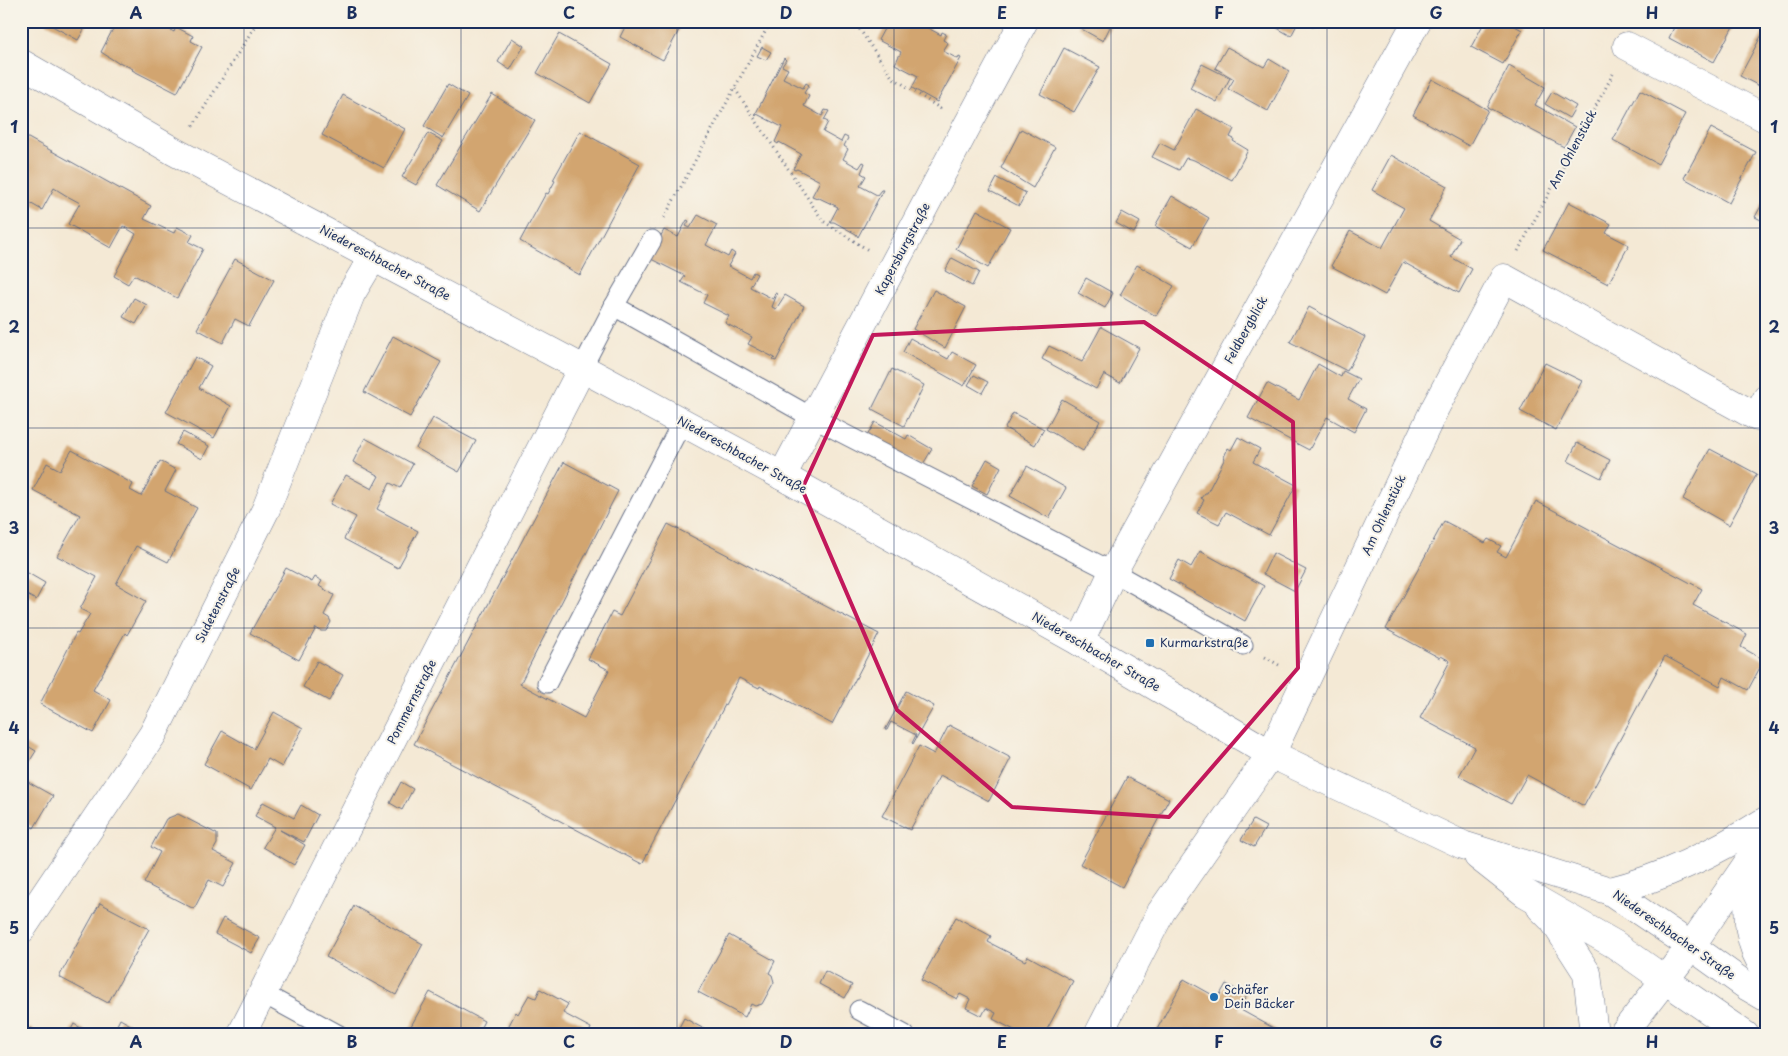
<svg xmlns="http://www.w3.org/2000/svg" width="1788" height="1056" font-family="'Playpen Sans',sans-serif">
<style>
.building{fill:#d2a56f}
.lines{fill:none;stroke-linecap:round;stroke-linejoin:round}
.service-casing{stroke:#677088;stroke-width:21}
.minor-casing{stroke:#677088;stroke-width:29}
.tertiary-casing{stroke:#677088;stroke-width:29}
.secondary-casing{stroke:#677088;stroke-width:29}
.path{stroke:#677088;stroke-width:3;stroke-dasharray:1 4;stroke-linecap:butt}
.service{stroke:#fff;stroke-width:19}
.minor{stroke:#fff;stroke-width:28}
.tertiary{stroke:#fff;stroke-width:28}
.secondary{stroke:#fff;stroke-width:28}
.marked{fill:none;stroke:#c2185b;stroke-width:4;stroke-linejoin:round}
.grid{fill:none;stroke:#1b2f5e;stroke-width:1;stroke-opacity:0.55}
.poi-dot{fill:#1f6fb2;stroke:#f7f3e8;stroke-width:2}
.labels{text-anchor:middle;stroke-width:4;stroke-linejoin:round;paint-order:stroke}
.street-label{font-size:12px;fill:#1b2f5e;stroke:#f7f3e8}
.poi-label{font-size:12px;fill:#1b2f5e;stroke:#f7f3e8;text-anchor:start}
.neatline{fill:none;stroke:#1b2f5e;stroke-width:2}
.grid-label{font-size:16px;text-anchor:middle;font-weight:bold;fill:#1b2f5e}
</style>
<rect width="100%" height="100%" fill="#f7f3e8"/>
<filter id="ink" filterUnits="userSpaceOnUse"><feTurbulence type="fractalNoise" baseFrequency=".02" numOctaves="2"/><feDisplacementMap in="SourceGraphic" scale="10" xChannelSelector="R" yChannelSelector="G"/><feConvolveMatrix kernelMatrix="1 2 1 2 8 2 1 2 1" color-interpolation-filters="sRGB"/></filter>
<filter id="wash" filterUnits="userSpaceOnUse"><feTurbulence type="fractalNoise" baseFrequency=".0096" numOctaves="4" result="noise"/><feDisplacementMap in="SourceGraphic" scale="20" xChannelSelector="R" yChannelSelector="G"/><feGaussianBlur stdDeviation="1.12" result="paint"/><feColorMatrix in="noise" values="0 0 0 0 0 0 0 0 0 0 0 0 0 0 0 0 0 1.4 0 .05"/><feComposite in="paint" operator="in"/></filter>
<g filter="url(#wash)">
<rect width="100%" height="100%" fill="#f4e9d5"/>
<g id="blocks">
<!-- building -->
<g class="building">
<polygon points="43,21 89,21 78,40"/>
<polygon points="117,21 155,21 174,32 176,27 193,36 191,41 202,47 177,93 132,70 133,69 119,62 118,63 101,52"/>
<polygon points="628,21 684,21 663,60 620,37"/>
<polygon points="871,21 930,21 926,27 941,35 942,32 946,34 943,40 948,43 943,51 958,59 959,57 961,58 937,102 912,88 918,76 895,64 901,52 878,40 884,29"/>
<polygon points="1081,21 1099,21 1110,27 1103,41 1078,27"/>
<polygon points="1265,21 1299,21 1291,36"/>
<polygon points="1303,21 1321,21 1318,26 1312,27"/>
<polygon points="1485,21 1506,21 1522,30 1503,64 1471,47"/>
<polygon points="1677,21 1736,21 1714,62 1669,38"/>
<polygon points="1767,25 1767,90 1740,76"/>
<polygon points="559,34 612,64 590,103 537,73"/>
<polygon points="512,38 524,46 510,70 498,62"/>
<polygon points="762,47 771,52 766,60 757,56"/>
<polygon points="1227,47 1264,67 1269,59 1289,71 1268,111 1228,89 1234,79 1215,68"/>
<polygon points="1064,48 1100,67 1074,112 1040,94"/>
<polygon points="784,58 786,60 782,66 788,69 783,78 803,88 806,83 809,85 804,93 809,96 804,106 822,116 825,110 829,111 824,120 828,122 823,132 841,142 844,136 848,138 844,146 848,149 843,159 859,168 863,162 865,163 861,173 866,176 860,186 877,195 881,190 883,190 858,237 856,234 834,222 830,222 838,207 817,197 817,198 812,196 820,181 797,169 795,170 793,169 801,154 779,142 778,144 775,142 782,127 757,114 756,116 755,115"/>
<polygon points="1202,64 1230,78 1217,102 1190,88"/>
<polygon points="1509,66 1545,87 1535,105 1575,127 1564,147 1487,107"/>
<polygon points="1432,79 1488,110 1469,146 1413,115"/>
<polygon points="448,84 468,96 443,138 424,126"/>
<polygon points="1640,90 1685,114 1658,164 1613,140"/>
<polygon points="1552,92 1576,106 1569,118 1545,104"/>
<polygon points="492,94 535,120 480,211 437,185"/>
<polygon points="343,95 405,129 384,168 322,135"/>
<polygon points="1196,109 1234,129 1230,137 1234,139 1233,141 1248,150 1232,180 1194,160 1186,158 1179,170 1152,157 1160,143 1174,150"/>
<polygon points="1711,128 1756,152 1729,203 1684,178"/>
<polygon points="1021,129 1055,147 1033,188 1001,168"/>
<polygon points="580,131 640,164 580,275 520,241 546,193 548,194 555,181 553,180"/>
<polygon points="428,133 443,141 416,185 402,177"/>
<polygon points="21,134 151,206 144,219 174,233 177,227 193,235 189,242 203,249 177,298 134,275 128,284 114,276 136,234 123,226 111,248 68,224 80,203 67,196 54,188 42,210 21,198"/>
<polygon points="1391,155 1447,186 1429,221 1460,239 1451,257 1472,269 1459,293 1403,262 1385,295 1331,266 1350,231 1382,248 1404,208 1372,190"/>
<polygon points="997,178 1026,193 1019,206 990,191"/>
<polygon points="1767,195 1767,223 1755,217"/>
<polygon points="1172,196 1209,218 1192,247 1155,226"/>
<polygon points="1569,202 1611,224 1606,233 1629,245 1608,284 1543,250"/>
<polygon points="977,210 1010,228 988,268 956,249"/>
<polygon points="1122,212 1140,222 1134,233 1116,223"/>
<polygon points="698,215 717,225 706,245 728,257 731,251 735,254 728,266 750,278 753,272 757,274 750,287 773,299 775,293 777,294 772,307 776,309 785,295 804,306 776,361 773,360 775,358 748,344 752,337 725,323 729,316 703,303 707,295 681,282 685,276 649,258 664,230 678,237 687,220 689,221 686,226 690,228"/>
<polygon points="952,258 979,272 972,286 945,271"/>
<polygon points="235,259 274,280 249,326 235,319 223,343 197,329"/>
<polygon points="1137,265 1174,286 1156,316 1120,295"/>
<polygon points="1086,278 1113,293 1105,308 1078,293"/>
<polygon points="934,290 966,307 945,348 913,329"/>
<polygon points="134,298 147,305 136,324 123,317"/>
<polygon points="1309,307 1365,337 1347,371 1290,342"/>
<polygon points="1101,327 1139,348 1120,383 1104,374 1096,389 1042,359 1049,346 1082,362"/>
<polygon points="393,336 441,362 410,417 364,392"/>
<polygon points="910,338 948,359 952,352 976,365 964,386 903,352"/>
<polygon points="195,357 211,366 199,388 231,406 214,438 166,412"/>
<polygon points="1545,363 1582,381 1556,430 1520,411"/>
<polygon points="1318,364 1341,377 1343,371 1359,379 1348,399 1366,409 1354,432 1327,417 1309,450 1248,418 1267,383 1299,400"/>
<polygon points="892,369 924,385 904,426 872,409"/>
<polygon points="974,375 988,382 982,393 968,385"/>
<polygon points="1062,399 1100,421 1083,451 1046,429"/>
<polygon points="1013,413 1044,429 1035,445 1005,428"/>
<polygon points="433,418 476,441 459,472 416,448"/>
<polygon points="875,422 906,439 908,435 932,449 922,466 867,436"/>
<polygon points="183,432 209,446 202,459 176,444"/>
<polygon points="1238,437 1260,449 1253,462 1296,485 1269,535 1226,512 1219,524 1197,513 1204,500 1201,498 1205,493 1207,493 1225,458 1224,457 1228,448 1231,450"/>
<polygon points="365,438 413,464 400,488 390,483 377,509 418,531 398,568 344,539 356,517 330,504 346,475 372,489 379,476 353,462"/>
<polygon points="1577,443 1610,460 1601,478 1568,461"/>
<polygon points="1710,449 1757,474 1729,525 1683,499"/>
<polygon points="72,450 133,484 130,490 141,496 160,461 176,470 165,491 197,508 168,562 136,546 116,584 146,601 127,635 125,633 93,690 111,700 93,733 40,704 76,633 78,634 90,614 80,609 97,577 57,556 80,515 33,490 47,463 60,470"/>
<polygon points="987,459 1001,467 987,494 972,486"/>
<polygon points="564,462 618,491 520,684 584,718 609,670 588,659 612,612 620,616 668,524 879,634 832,724 760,686 759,688 739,678 642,864 414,744"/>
<polygon points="1027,466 1066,488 1049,518 1010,496"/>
<polygon points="1536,501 1702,589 1693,605 1747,634 1741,647 1764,660 1748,690 1724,677 1720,686 1665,656 1584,806 1527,775 1511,804 1459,776 1475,747 1420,718 1450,661 1441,656 1440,658 1386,629 1444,521 1485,543 1488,539 1501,546 1497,552 1506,557"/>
<polygon points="1200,551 1264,586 1245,621 1169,579 1179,560 1191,567"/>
<polygon points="1273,553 1306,570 1295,591 1263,574"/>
<polygon points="286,568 312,582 315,577 322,581 319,586 334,595 324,615 329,618 331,622 326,631 321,631 316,628 299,660 250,633"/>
<polygon points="21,569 45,583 36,600 21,592"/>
<polygon points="317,661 343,675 329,701 303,687"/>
<polygon points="906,691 934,706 913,744 912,743 916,735 891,722 887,730 885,730"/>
<polygon points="274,712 303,728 282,767 268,759 251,790 204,764 222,731 254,749"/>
<polygon points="949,725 1011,758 989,801 940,775 910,830 882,816 919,746 934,754"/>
<polygon points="21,742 36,751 21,775"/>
<polygon points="1127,777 1169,799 1122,887 1080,864"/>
<polygon points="21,778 53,796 34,828 21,821"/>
<polygon points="401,782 413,789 402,810 390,803"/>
<polygon points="263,802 294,818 301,805 318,815 304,842 280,830 305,845 294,865 263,847 275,827 255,816"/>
<polygon points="178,814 217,834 217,844 213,851 236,863 223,887 209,880 194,909 144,883 160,852 151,847 166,819"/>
<polygon points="1253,820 1266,827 1254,847 1241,840"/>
<polygon points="100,903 149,929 108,1003 59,977"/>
<polygon points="354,906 423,944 396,995 326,957"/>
<polygon points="956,917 991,936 988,942 1025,961 1028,956 1073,981 1044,1035 1024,1035 993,1019 996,1013 986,1008 982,1016 966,1008 970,999 960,994 957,999 921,980"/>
<polygon points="223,918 260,938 251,953 215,934"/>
<polygon points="729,935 775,961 769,973 772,975 774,982 762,1004 755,1006 751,1004 745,1017 698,992"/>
<polygon points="825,971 852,985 845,998 819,984"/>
<polygon points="1184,979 1218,998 1226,984 1247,995 1239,1009 1286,1035 1154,1035"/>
<polygon points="540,989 568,1004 563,1013 591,1028 588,1035 523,1035 508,1027 516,1012 518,1014 529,995 536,998"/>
<polygon points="430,992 484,1021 477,1035 406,1035"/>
<polygon points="684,1018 715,1035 675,1035"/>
<polygon points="120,1019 145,1033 144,1035 112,1035"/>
<polygon points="74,1024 90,1033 89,1035 68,1035"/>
<polygon points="30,1028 41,1035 26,1035"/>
</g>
</g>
</g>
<g filter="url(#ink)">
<use href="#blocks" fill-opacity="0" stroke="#677088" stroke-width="1"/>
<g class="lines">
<defs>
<g id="service">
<polyline points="614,306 813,418 1113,572 1243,645"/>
<polyline points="582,368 614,306 652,240"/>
<polyline points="547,683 682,422"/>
<polyline points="262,993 339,1035"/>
<polyline points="859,1010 905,1035"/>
</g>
<g id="minor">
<polyline points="1627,46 1767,119"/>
<polyline points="21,63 175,152 582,368 782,476 1080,642 1271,754 1463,845 1610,891 1691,946"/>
<polyline points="782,476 967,126 1024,21"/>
<polyline points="1080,642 1113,572 1417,21"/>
<polyline points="1478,856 1525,893 1614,944 1665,980"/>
<polyline points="1541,908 1553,920 1587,973 1594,1035"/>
<polyline points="21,930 153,734 266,509 351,294 373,257"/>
<polyline points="241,1035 582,368"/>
<polyline points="1098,1035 1161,912 1271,754 1435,408 1504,278 1757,417 1767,398"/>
</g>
<g id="tertiary">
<path d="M1749,861C1749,900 1742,939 1767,972"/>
<polyline points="1691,946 1748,987 1767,998"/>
<polyline points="1665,980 1745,1035"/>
</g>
<g id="secondary">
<path d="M1610,891C1667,877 1718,851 1767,820"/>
<polyline points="1622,1035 1691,946 1767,835"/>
</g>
</defs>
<!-- service casing -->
<use href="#service" class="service-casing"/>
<!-- minor casing -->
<use href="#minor" class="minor-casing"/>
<!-- tertiary casing -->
<use href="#tertiary" class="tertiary-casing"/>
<!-- secondary casing -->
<use href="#secondary" class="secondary-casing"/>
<!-- path -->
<g class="path">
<polyline points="585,21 590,27 605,21"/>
<polyline points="854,21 892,77 941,109"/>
<polyline points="735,89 823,221 868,250"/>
<polyline points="193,126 258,21"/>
<polyline points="664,218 771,21"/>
<polyline points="1518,251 1613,74"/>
<polyline points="1265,657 1279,665"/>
</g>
<!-- service -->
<use href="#service" class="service"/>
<!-- minor -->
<use href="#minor" class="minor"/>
<!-- tertiary -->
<use href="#tertiary" class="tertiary"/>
<!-- secondary -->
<use href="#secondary" class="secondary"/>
</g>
</g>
<!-- marked area -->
<path class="marked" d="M1144,322L1293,422L1298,668L1169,817L1012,807L897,710L802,489L873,335Z"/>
<!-- grid -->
<path class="grid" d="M244,21V1035M461,21V1035M677,21V1035M894,21V1035M1111,21V1035M1327,21V1035M1544,21V1035M21,228H1767M21,428H1767M21,628H1767M21,828H1767"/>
<!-- markers -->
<g class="poi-dot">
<rect x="1145" y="638" width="10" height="10" rx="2.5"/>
<circle cx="1214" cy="997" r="5"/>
</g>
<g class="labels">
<!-- street labels -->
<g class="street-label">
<text transform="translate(1573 149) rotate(-62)" y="4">Am Ohlenstück</text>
<text transform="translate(903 249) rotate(-62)" y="4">Kapersburgstraße</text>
<text transform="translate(385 263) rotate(28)" y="4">Niedereschbacher Straße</text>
<text transform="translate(1246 330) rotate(-61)" y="4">Feldbergblick</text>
<text transform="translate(742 455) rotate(29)" y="4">Niedereschbacher Straße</text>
<text transform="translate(1384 515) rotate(-65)" y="4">Am Ohlenstück</text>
<text transform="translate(218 605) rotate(-63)" y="4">Sudetenstraße</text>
<text transform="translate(1096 652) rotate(30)" y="4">Niedereschbacher Straße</text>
<text transform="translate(412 702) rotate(-63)" y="4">Pommernstraße</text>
<text transform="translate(1674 935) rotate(35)" y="4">Niedereschbacher Straße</text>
</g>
<!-- poi labels -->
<g class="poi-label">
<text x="1160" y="647">Kurmarkstraße</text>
<text x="1224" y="994">Schäfer<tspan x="1224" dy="14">Dein Bäcker</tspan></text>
</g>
</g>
<!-- margin -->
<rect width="1788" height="1056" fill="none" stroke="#f7f3e8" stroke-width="55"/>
<rect x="28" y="28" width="1732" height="1000" class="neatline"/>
<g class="grid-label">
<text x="136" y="19">A</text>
<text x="352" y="19">B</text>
<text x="569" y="19">C</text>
<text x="786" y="19">D</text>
<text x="1002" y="19">E</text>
<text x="1219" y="19">F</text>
<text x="1436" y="19">G</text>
<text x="1652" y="19">H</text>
<text x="14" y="133">1</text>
<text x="1774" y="133">1</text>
<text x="14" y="333">2</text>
<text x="1774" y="333">2</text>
<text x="14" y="534">3</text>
<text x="1774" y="534">3</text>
<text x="14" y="734">4</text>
<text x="1774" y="734">4</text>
<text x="14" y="934">5</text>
<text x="1774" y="934">5</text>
<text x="136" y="1048">A</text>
<text x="352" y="1048">B</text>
<text x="569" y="1048">C</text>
<text x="786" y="1048">D</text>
<text x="1002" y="1048">E</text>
<text x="1219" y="1048">F</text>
<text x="1436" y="1048">G</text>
<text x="1652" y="1048">H</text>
</g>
</svg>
